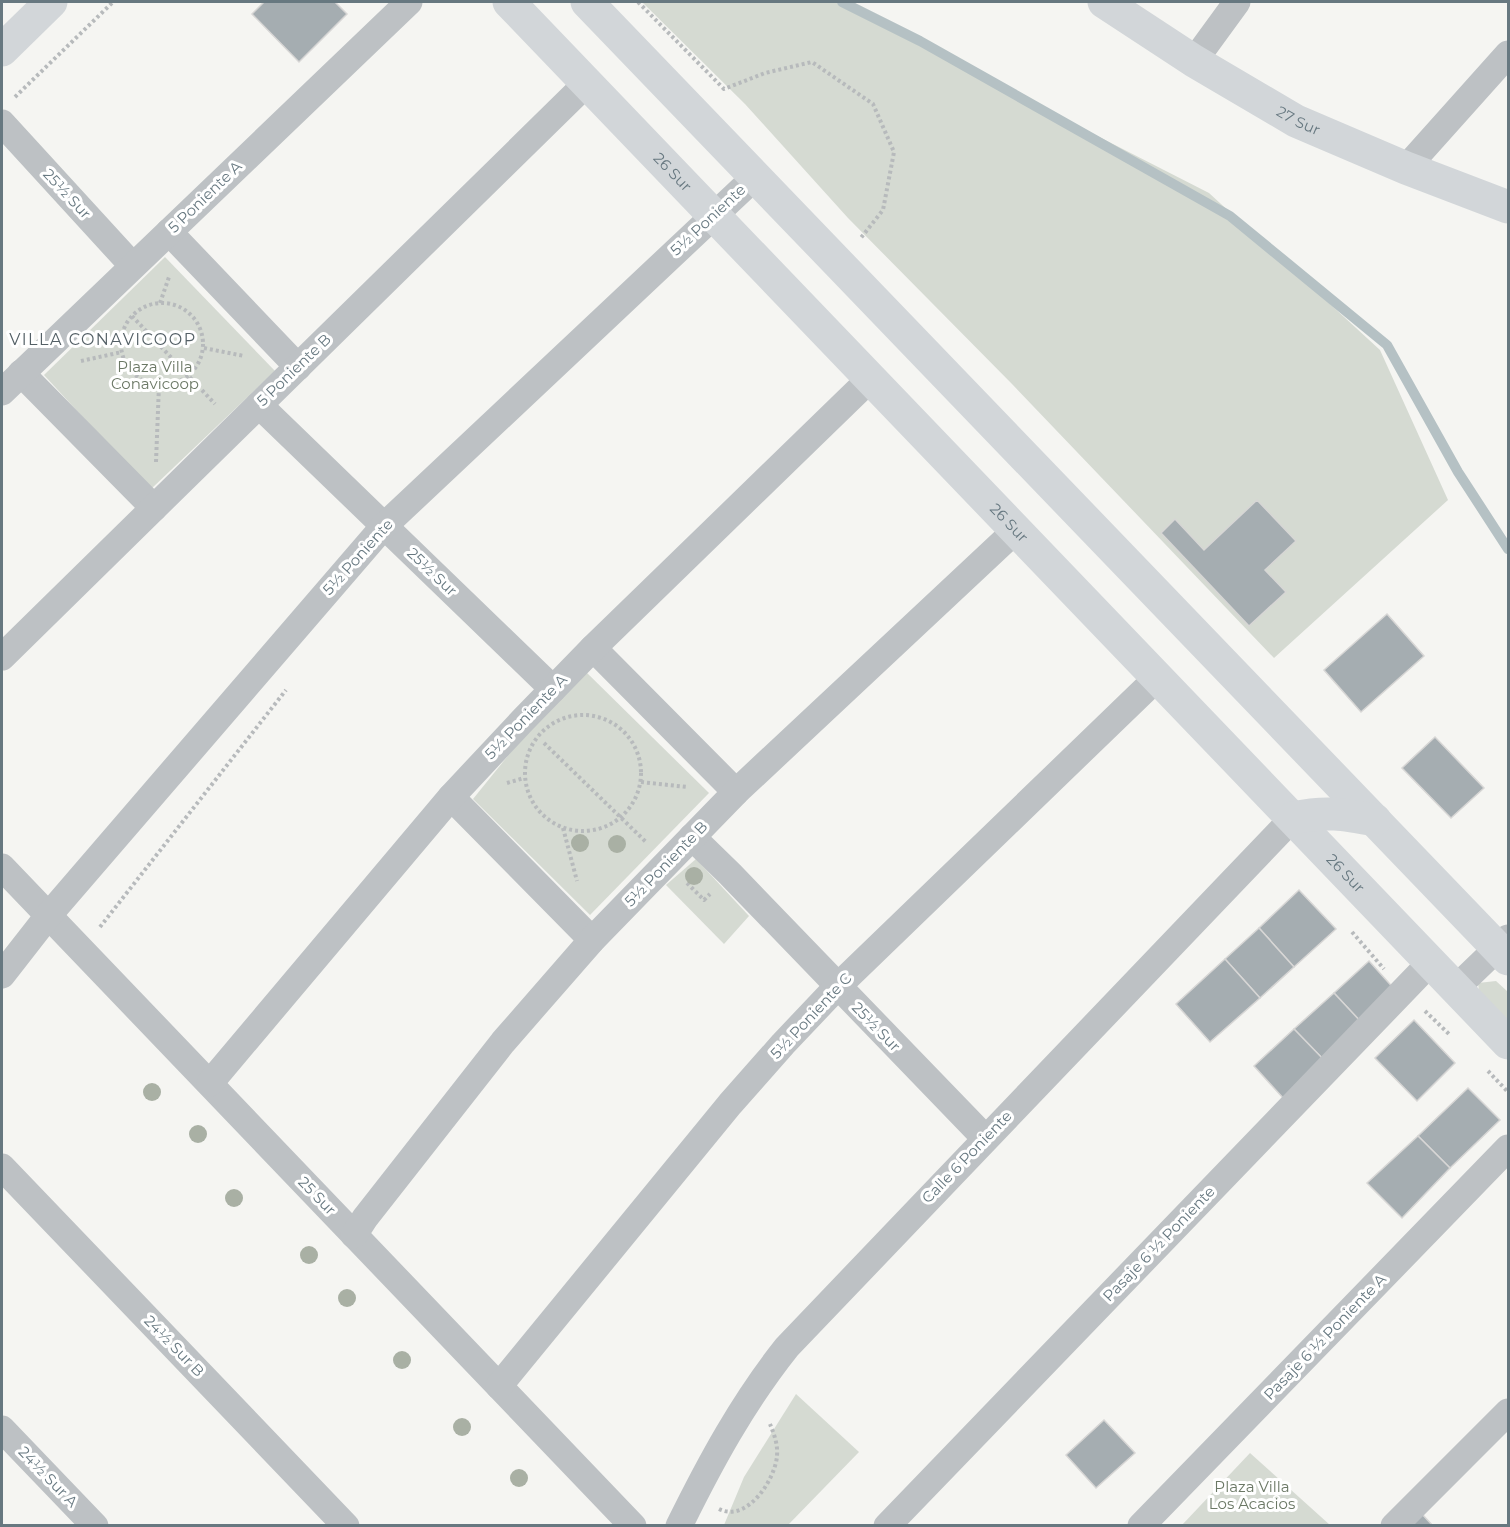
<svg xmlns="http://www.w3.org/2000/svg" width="1510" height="1527" font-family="Montserrat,sans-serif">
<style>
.green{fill:#d5dad2}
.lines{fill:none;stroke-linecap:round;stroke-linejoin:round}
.stream{stroke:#b5c1c4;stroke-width:10}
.building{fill:#a5adb1;stroke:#d7d6d5;stroke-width:1.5}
.path{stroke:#b7babc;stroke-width:4;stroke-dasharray:3 3;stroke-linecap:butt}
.street{stroke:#bdc1c4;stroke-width:27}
.secondary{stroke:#d2d6d9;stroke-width:33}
.tree{fill:#a9b0a4}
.labels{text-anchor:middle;stroke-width:6;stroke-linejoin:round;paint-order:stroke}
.street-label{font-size:15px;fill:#677880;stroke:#fff}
.park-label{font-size:15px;fill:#6b7865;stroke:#fff}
.neighbourhood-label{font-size:16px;letter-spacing:1.5px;fill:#546066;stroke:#fff}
</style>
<rect width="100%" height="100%" fill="#f5f5f2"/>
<!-- green -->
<g class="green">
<polygon points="642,2 835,2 1209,193 1380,350 1448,500 1274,658 1012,384 848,218 745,104"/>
<polygon points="165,257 275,371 150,490 44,375"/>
<polygon points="584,670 709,793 590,915 473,799 532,726"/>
<polygon points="696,859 749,916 724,944 666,885"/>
<polygon points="1496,981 1508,992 1508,1028 1480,999 1478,983"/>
<polygon points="796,1394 859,1452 788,1525 724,1525 744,1477"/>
<polygon points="1250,1453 1330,1525 1182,1525"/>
</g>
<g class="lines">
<!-- stream -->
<polyline class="stream" points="842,2 920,41 1230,216 1387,345 1458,472 1508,549"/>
</g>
<!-- building -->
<g class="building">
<polygon points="264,2 335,2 347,14 299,62 252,14"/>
<polygon points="1257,500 1296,541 1265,570 1286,592 1249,626 1161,533 1175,519 1204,550"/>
<polygon points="1387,614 1424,656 1361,712 1324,670"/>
<polygon points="1435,737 1484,788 1451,818 1402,768"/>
<polygon points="1299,890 1336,929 1294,967 1259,928"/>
<polygon points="1259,928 1294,967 1260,998 1225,959"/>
<polygon points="1225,959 1260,998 1210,1042 1176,1004"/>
<polygon points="1369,961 1397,992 1362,1023 1334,993"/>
<polygon points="1334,993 1362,1023 1324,1060 1294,1029"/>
<polygon points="1414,1020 1455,1063 1417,1101 1375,1058"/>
<polygon points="1294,1029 1324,1060 1284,1099 1254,1066"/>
<polygon points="1468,1088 1500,1120 1450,1168 1418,1136"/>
<polygon points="1418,1136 1450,1168 1402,1218 1367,1183"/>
<polygon points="1104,1420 1135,1453 1096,1488 1066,1455"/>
<polygon points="1422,1514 1433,1526 1411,1526"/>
</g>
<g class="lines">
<!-- path -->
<g class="path">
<polyline points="638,2 724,89 765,73 812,62 873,104 894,152 883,210 860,239"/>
<polyline points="15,97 113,2"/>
<circle cx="162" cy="344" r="41"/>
<polyline points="160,303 169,277"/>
<polyline points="132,316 215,404"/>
<polyline points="204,348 244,356"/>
<polyline points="81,361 122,352"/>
<polyline points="156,462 159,385"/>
<circle cx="583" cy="773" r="58"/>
<polyline points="544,743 646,842"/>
<polyline points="641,782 687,787"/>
<polyline points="507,783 524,778"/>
<polyline points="563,828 577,881"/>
<polyline points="687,883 704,900 710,894"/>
<polyline points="100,927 286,690"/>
<polyline points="1352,932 1384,969"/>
<polyline points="1425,1011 1450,1035"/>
<polyline points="1488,1071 1508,1092"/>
<path d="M719,1509C747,1523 775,1480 777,1456C778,1444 774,1434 770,1424"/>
</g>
<!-- street -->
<g class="street">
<polyline points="1194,61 1237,2"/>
<polyline points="2,123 132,265"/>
<polyline points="1406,168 1508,54"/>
<polyline points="169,232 298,367"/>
<polyline points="21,373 154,508"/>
<polyline points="2,392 409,2"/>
<polyline points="259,405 553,689"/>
<polyline points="593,648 736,792"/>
<polyline points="2,657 587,83"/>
<polyline points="451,797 592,940"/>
<polyline points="692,837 730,874 985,1138"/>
<polyline points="2,867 633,1526"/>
<polyline points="2,975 48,916 384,526 755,177"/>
<polyline points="1456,988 1508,938"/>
<polyline points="210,1083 451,797 523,720 593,648 871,378"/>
<polyline points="2,1167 346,1526"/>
<polyline points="354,1235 365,1218 503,1042 592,940 736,792 1016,530"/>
<polyline points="499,1386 730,1104 783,1044 837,987 1158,677"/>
<polyline points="2,1429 95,1526"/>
<path d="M679,1526C710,1463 743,1402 787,1347L1293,818"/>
<polyline points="887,1526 1431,962"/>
<polyline points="1141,1526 1508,1148"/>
<polyline points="1394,1526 1508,1412"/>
</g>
<!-- secondary -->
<g class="secondary">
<path id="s1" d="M509,2L1508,1043"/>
<polyline points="587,2 1508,959"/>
<path id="s2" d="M1104,2L1194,61L1296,121L1406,168L1508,207"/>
<polyline points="2,50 51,2"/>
<path d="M1293,818C1326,811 1343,814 1375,820"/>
</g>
</g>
<!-- trees -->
<g class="tree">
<circle cx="580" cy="843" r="9"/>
<circle cx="617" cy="844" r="9"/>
<circle cx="694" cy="876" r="9"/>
<circle cx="152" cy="1092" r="9"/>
<circle cx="198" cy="1134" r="9"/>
<circle cx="234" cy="1198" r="9"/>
<circle cx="309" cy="1255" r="9"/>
<circle cx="347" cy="1298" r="9"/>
<circle cx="402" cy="1360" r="9"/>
<circle cx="462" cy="1427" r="9"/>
<circle cx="519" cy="1478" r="9"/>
</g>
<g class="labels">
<!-- street labels -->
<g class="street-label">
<text dy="5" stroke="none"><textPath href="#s2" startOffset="228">27 Sur</textPath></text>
<text dy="5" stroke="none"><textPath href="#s1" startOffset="236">26 Sur</textPath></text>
<text transform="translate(67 194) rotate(47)" y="5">25½ Sur</text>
<text transform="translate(205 197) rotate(-44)" y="5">5 Poniente A</text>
<text transform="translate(708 220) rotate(-43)" y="5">5½ Poniente</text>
<text transform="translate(294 370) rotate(-44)" y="5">5 Poniente B</text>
<text dy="5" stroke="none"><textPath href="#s1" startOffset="722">26 Sur</textPath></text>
<text transform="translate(358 557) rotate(-48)" y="5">5½ Poniente</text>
<text transform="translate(432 572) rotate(44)" y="5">25½ Sur</text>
<text transform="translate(526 717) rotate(-46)" y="5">5½ Poniente A</text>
<text transform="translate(666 864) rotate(-46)" y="5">5½ Poniente B</text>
<text dy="5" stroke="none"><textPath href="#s1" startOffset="1208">26 Sur</textPath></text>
<text transform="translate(811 1016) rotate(-47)" y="5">5½ Poniente C</text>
<text transform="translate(876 1027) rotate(46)" y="5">25½ Sur</text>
<text transform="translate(967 1157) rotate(-46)" y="5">Calle 6 Poniente</text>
<text transform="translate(317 1196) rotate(46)" y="5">25 Sur</text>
<text transform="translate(1159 1244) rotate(-46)" y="5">Pasaje 6 ½ Poniente</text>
<text transform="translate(1325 1337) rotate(-46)" y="5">Pasaje 6 ½ Poniente A</text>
<text transform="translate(174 1346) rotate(46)" y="5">24½ Sur B</text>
<text transform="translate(48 1477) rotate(46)" y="5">24½ Sur A</text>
</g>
<!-- park labels -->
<g class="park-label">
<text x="155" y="372">Plaza Villa<tspan x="155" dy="17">Conavicoop</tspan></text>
<text x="1252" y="1492">Plaza Villa<tspan x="1252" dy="17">Los Acacios</tspan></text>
</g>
<!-- neighbourhood labels -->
<g class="neighbourhood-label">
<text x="103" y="345">VILLA CONAVICOOP</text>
</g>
</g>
<!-- border -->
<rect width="1510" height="1527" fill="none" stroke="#677880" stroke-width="6"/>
</svg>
